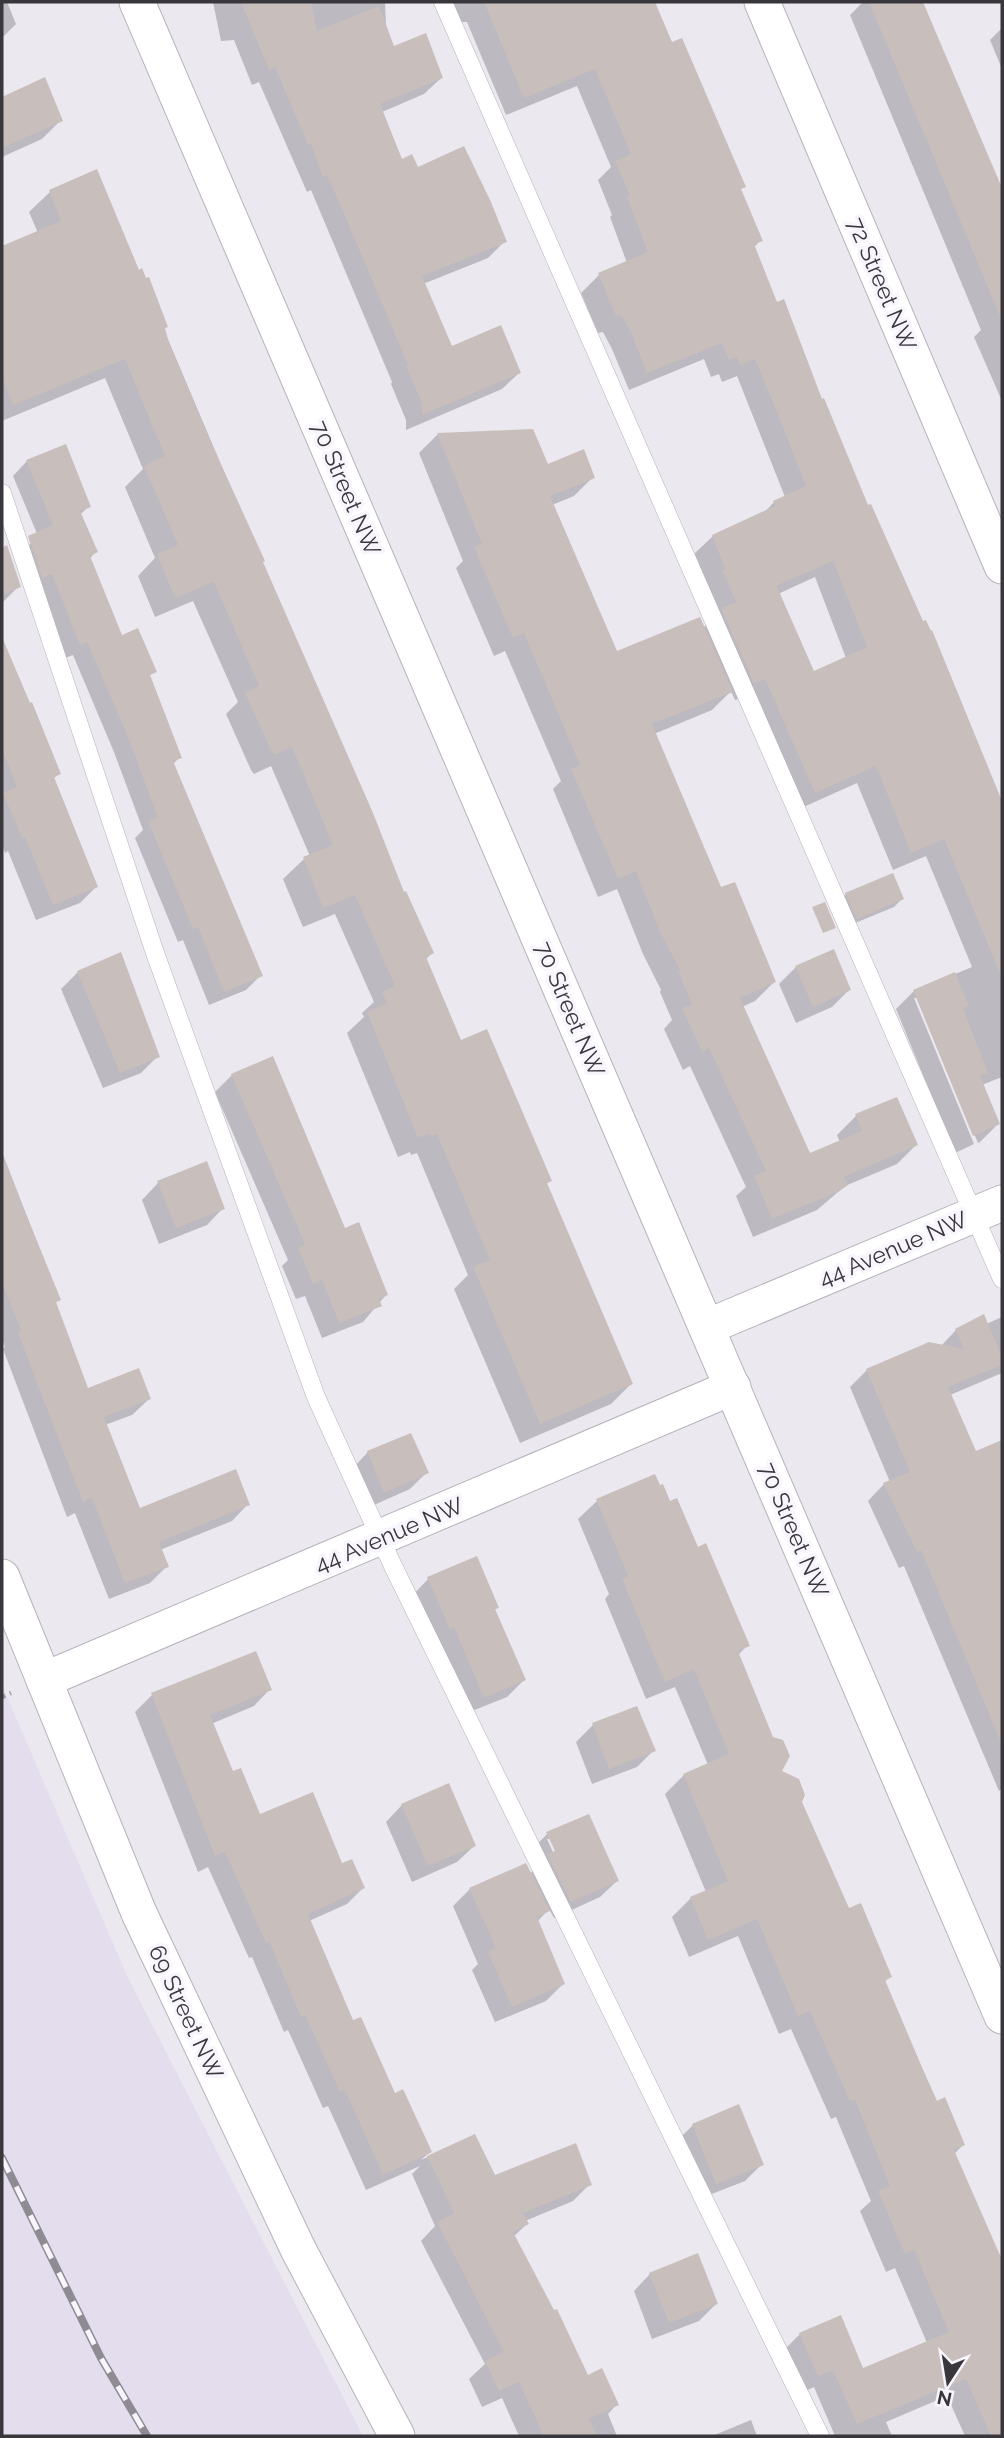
<svg xmlns="http://www.w3.org/2000/svg" width="1004" height="2438" font-family="Raleway,sans-serif">
<style>
.built{fill:#e3dded}
.shadow{fill:#0003;fill-rule:evenodd}
.building{fill:#c8bebb;fill-rule:evenodd}
.lines{fill:none;stroke-linecap:round;stroke-linejoin:round}
.lane-casing{stroke:#b5b2ba;stroke-width:19}
.street-casing{stroke:#b5b2ba;stroke-width:37}
.path{stroke:#9e9ca2;stroke-width:4.5;stroke-dasharray:3.5 5;stroke-linecap:butt}
.lane{stroke:#fff;stroke-width:18}
.street{stroke:#fff;stroke-width:35}
.rail-casing{stroke:#8e8c92;stroke-width:8}
.rail{stroke:#f8f5fd;stroke-width:5;stroke-dasharray:16;stroke-linecap:butt}
.labels{text-anchor:middle;stroke-width:7;stroke-linejoin:round;paint-order:stroke}
.street-label{font-size:23px;fill:#39373b;stroke:#f8f5fd}
</style>
<rect width="100%" height="100%" fill="#ebe8f0"/>
<!-- built -->
<polygon class="built" points="2,1685 127,1976 363,2436 2,2436"/>
<!-- shadow -->
<g class="shadow">
<polygon points="2,2 7,2 16,24 2,38"/>
<polygon points="213,2 385,2 387,51 441,78 424,94 382,112 401,161 417,169 504,242 488,258 423,284 451,349 519,373 502,389 406,430 406,420 391,384 392,382 311,190 307,192 259,82 252,85 234,40 221,41"/>
<path d="M448,2H653L761,240L753,248L776,305L867,508L922,624L932,632L1002,806V816L999,820L1002,827V1077L982,1085L998,1124L980,1142L978,1143L918,998H914L974,1144L955,1153L896,1009L914,991L972,967L926,856L893,870L857,783L797,810L747,696L735,700L731,691L712,710L654,734L720,890L774,982L755,1001L742,1007L809,1155L840,1142L837,1135L856,1116L916,1145L897,1164L845,1186L817,1210L753,1237L736,1196L746,1187L690,1066L683,1070L664,1029L672,1020L660,992L661,990L643,954L617,889L598,897L553,789L561,781L505,651L494,656L456,568L463,561L419,453L437,435L532,431L548,466L593,477L574,496L552,505L616,654L703,628L716,615L708,587L694,554L713,536L763,514L774,502L785,497L737,376L722,382L719,374L711,377L704,359L629,390L612,349L603,332L598,333L581,293L599,275L627,263L610,217L612,215L598,180L611,167L577,86L506,115L467,22H457ZM815,577L846,658L813,673L778,594Z"/>
<polygon points="863,2 921,2 1002,192 1002,401 974,337 981,330 850,15"/>
<polygon points="1002,28 1002,69 990,40"/>
<polygon points="44,80 61,120 42,139 2,157 2,98"/>
<polygon points="97,172 403,894 432,953 425,960 460,1043 550,1181 545,1185 631,1384 611,1404 520,1443 454,1289 468,1275 417,1153 411,1155 410,1152 398,1157 347,1033 364,1017 362,1013 374,1002 335,914 303,927 283,879 304,859 310,856 271,766 254,774 251,770 226,714 238,702 193,601 155,617 138,576 155,558 125,487 143,469 105,378 2,421 2,248 38,233 29,212 50,192"/>
<polygon points="27,461 89,506 80,515 96,552 90,558 121,638 154,671 149,677 180,757 173,764 261,975 246,990 209,1005 183,940 178,942 135,838 143,830 114,752 73,655 65,658 27,547 38,536 13,476"/>
<polygon points="10,560 19,586 2,603 2,564"/>
<polygon points="2,641 59,773 53,779 96,887 80,903 36,920 8,851 5,853 2,844"/>
<polygon points="846,894 902,899 894,907 848,926 838,903"/>
<polygon points="796,967 849,990 832,1007 796,1023 779,984"/>
<polygon points="78,972 158,1056 141,1073 103,1088 61,989"/>
<polygon points="232,1075 344,1230 386,1295 363,1322 322,1338 305,1296 296,1299 282,1266 288,1260 215,1092"/>
<polygon points="2,1152 59,1299 55,1304 87,1390 149,1399 132,1415 105,1425 139,1510 248,1504 232,1521 160,1550 167,1566 150,1583 109,1599 75,1513 67,1517 3,1349 5,1347 2,1338"/>
<polygon points="158,1183 223,1208 207,1225 159,1244 142,1200"/>
<polygon points="1002,1317 1002,1373 950,1395 975,1454 1002,1442 1002,1789 999,1791 904,1566 899,1568 868,1501 884,1484 890,1482 850,1387 867,1370 941,1346 956,1330 986,1324"/>
<polygon points="368,1452 427,1472 410,1489 367,1508 352,1469"/>
<polygon points="597,1501 670,1503 697,1549 747,1646 738,1655 780,1772 800,1802 848,1911 890,1977 884,1982 936,2103 963,2145 954,2154 1002,2260 1002,2436 965,2436 947,2396 886,2422 892,2436 835,2436 814,2387 799,2394 781,2353 800,2334 862,2370 927,2343 895,2268 886,2272 860,2211 871,2201 836,2117 831,2119 791,2029 779,2034 738,1936 689,1957 672,1917 691,1898 706,1892 665,1794 684,1775 708,1765 675,1687 646,1699 605,1599 609,1594 578,1519"/>
<polygon points="428,1579 497,1607 494,1611 524,1680 507,1697 467,1713 412,1596"/>
<polygon points="270,1689 254,1706 211,1724 232,1774 259,1816 341,1865 363,1888 347,1904 309,1921 352,2022 394,2095 430,2152 421,2160 474,2136 494,2178 590,2184 573,2201 525,2221 527,2224 513,2237 587,2377 617,2404 608,2414 617,2436 519,2436 502,2398 482,2407 469,2379 485,2364 421,2241 435,2226 412,2174 420,2166 366,2190 328,2106 323,2108 288,2030 284,2032 252,1957 249,1958 208,1867 198,1872 135,1712 152,1695"/>
<polygon points="636,1709 654,1750 637,1767 592,1784 576,1742 593,1725"/>
<polygon points="402,1805 474,1846 457,1862 412,1882 386,1822"/>
<path d="M547,1834L617,1881L600,1897L554,1918L549,1909L537,1922L563,1984L546,2001L495,2022L472,1970L478,1964L453,1906L470,1889L530,1874L537,1866L531,1851ZM547,1839H551L560,1858L556,1859Z"/>
<polygon points="693,2125 762,2164 745,2181 699,2199 676,2142"/>
<polygon points="650,2274 716,2304 699,2321 652,2339 634,2291"/>
<polygon points="751,2420 757,2436 712,2436"/>
</g>
<!-- building -->
<g class="building">
<polygon points="241,2 311,2 317,31 379,6 394,46 426,33 443,78 380,104 402,159 412,154 418,167 464,146 491,202 507,242 422,276 452,346 501,325 521,373 422,415 422,403 406,366 408,365 345,216 327,175 323,177 311,144 308,145 275,67 269,70"/>
<path d="M484,2H655L672,42L682,38L746,187L741,189L763,241L754,244L777,302L784,299L822,399L824,398L868,505L871,504L923,621L926,620L931,631L932,630L1002,801V978L944,839L911,853L876,766L815,793L765,679L754,683L721,608L736,602L722,570L725,569L712,535L775,506L773,501L806,486L779,417L755,359L740,365L737,357L729,360L722,343L647,373L630,330L621,315L616,316L598,273L648,252L627,197L630,196L615,161L631,154L595,69L524,98ZM833,561L867,647L814,671L777,587L778,585Z"/>
<polygon points="869,2 923,2 1002,188 1002,321"/>
<polygon points="45,77 63,121 2,148 2,97"/>
<polygon points="97,169 139,270 142,268 146,278 149,277 168,327 165,328 168,340 209,438 265,561 263,562 373,813 404,892 406,891 434,953 426,957 461,1040 487,1029 552,1181 547,1183 633,1384 540,1424 473,1267 490,1260 437,1134 432,1136 430,1133 418,1138 367,1012 387,1003 382,992 395,986 355,895 323,908 303,857 333,845 292,747 274,755 271,750 245,693 259,686 214,582 175,598 157,554 178,545 144,466 165,456 125,359 13,405 2,378 2,246 61,221 49,190"/>
<polygon points="533,429 548,464 584,449 595,478 550,496 617,651 700,617 733,692 652,724 721,887 735,882 776,982 740,998 810,1153 862,1131 855,1114 897,1097 918,1145 844,1177 848,1185 838,1192 772,1219 754,1176 766,1171 709,1048 702,1052 682,1008 692,1004 678,971 680,970 661,934 636,871 618,879 571,769 580,765 524,633 513,638 474,547 482,544 437,433"/>
<polygon points="66,444 91,507 80,511 98,552 90,556 122,635 138,628 157,672 150,675 182,758 173,761 263,976 224,992 198,927 193,929 148,821 158,818 128,737 87,642 80,645 52,574 42,578 28,536 53,525 26,460"/>
<polygon points="7,545 21,587 2,595 2,548"/>
<polygon points="2,637 30,703 32,702 61,774 54,777 98,887 53,905 25,837 22,838 3,793 17,787 2,749"/>
<polygon points="893,873 904,899 857,919 845,893"/>
<polygon points="825,902 836,928 823,933 812,907"/>
<polygon points="834,949 851,990 813,1007 795,966"/>
<polygon points="121,952 160,1057 120,1073 77,971"/>
<polygon points="955,972 969,1006 963,1008 988,1073 980,1076 1000,1124 973,1136 913,990"/>
<polygon points="273,1056 345,1228 359,1222 388,1295 379,1299 382,1306 339,1323 322,1280 313,1284 298,1248 305,1244 231,1074"/>
<polygon points="2,1155 61,1300 56,1302 88,1388 139,1368 151,1399 104,1417 140,1508 236,1469 250,1505 159,1542 169,1567 125,1583 92,1498 83,1502 45,1404 18,1332 21,1330 2,1283"/>
<polygon points="207,1161 225,1209 176,1228 157,1181"/>
<polygon points="984,1314 1002,1357 1002,1365 948,1387 976,1451 1002,1440 1002,1745 921,1550 917,1552 883,1483 910,1472 866,1369 929,1342 964,1349 955,1329"/>
<polygon points="411,1433 429,1473 384,1493 367,1451"/>
<polygon points="655,1474 660,1485 663,1484 670,1501 677,1498 698,1547 706,1543 750,1646 738,1651 773,1737 783,1740 790,1756 782,1771 799,1779 805,1795 802,1802 849,1908 861,1903 892,1977 885,1980 921,2065 937,2101 945,2097 965,2145 954,2150 1002,2260 1002,2436 991,2436 966,2379 857,2424 833,2370 818,2376 799,2333 841,2315 863,2368 949,2332 914,2250 905,2254 878,2191 890,2186 855,2100 850,2101 810,2011 798,2016 757,1919 708,1940 690,1897 728,1881 683,1774 729,1754 694,1669 665,1682 622,1579 628,1576 596,1499"/>
<polygon points="477,1556 499,1608 495,1609 526,1680 484,1698 454,1627 450,1629 427,1577"/>
<polygon points="256,1651 272,1690 210,1715 233,1771 241,1768 260,1814 313,1792 342,1863 352,1859 365,1888 308,1914 353,2020 361,2017 395,2093 403,2089 432,2152 383,2175 345,2090 340,2092 305,2015 301,2017 269,1941 266,1943 225,1852 215,1856 151,1693"/>
<polygon points="637,1706 656,1751 609,1769 592,1723"/>
<polygon points="449,1783 476,1846 428,1866 401,1804"/>
<polygon points="589,1814 619,1881 571,1902 547,1854 555,1851 546,1832"/>
<polygon points="526,1863 550,1911 537,1917 565,1984 512,2007 488,1952 496,1948 469,1888"/>
<polygon points="739,2104 764,2165 716,2184 692,2124"/>
<polygon points="475,2134 495,2175 576,2143 592,2185 523,2213 529,2224 513,2232 554,2310 557,2309 588,2375 602,2368 619,2405 589,2419 597,2436 544,2436 519,2382 499,2391 485,2361 504,2352 437,2222 454,2213 427,2156"/>
<polygon points="698,2253 718,2304 669,2323 649,2273"/>
</g>
<g class="lines">
<defs>
<g id="lane">
<polyline points="443,2 1002,1279"/>
<polyline points="2,493 155,953 316,1397 393,1566 820,2436"/>
</g>
<g id="street">
<polyline points="137,2 1002,2016"/>
<polyline points="762,2 1002,566"/>
<polyline points="707,1327 1002,1203"/>
<polyline points="2,1577 139,1913 298,2249 397,2436"/>
<polyline points="44,1680 733,1387"/>
</g>
</defs>
<!-- lane casing -->
<use href="#lane" class="lane-casing"/>
<!-- street casing -->
<use href="#street" class="street-casing"/>
<!-- path -->
<polyline class="path" points="2,1697 11,1693"/>
<!-- lane -->
<use href="#lane" class="lane"/>
<!-- street -->
<use href="#street" class="street"/>
<defs>
<polyline id="rail" points="2,2158 101,2358 147,2436"/>
</defs>
<!-- rail casing -->
<use href="#rail" class="rail-casing"/>
<!-- rail -->
<use href="#rail" class="rail"/>
</g>
<g class="labels">
<!-- street labels -->
<g class="street-label">
<text transform="translate(882 284) rotate(67)" y="8">72 Street NW</text>
<text transform="translate(346 488) rotate(67)" y="8">70 Street NW</text>
<text transform="translate(570 1009) rotate(67)" y="8">70 Street NW</text>
<text transform="translate(893 1249) rotate(-23)" y="8">44 Avenue NW</text>
<text transform="translate(794 1530) rotate(67)" y="8">70 Street NW</text>
<text transform="translate(389 1535) rotate(-23)" y="8">44 Avenue NW</text>
<text transform="translate(186 2012) rotate(65)" y="8">69 Street NW</text>
</g>
</g>
<!-- border -->
<rect width="1004" height="2438" fill="none" stroke="#39373b" stroke-width="7"/>
<!-- north arrow -->
<g transform="translate(948 2382) rotate(192)" stroke="#f8f5fd" stroke-width="5" paint-order="stroke">
<path d="M0-5L12 26L0 18L-12 26Z" fill="#39373b"/>
<text y="-10" font-size="19" font-weight="bold" text-anchor="middle" fill="#39373b">N</text>
</g>
</svg>
